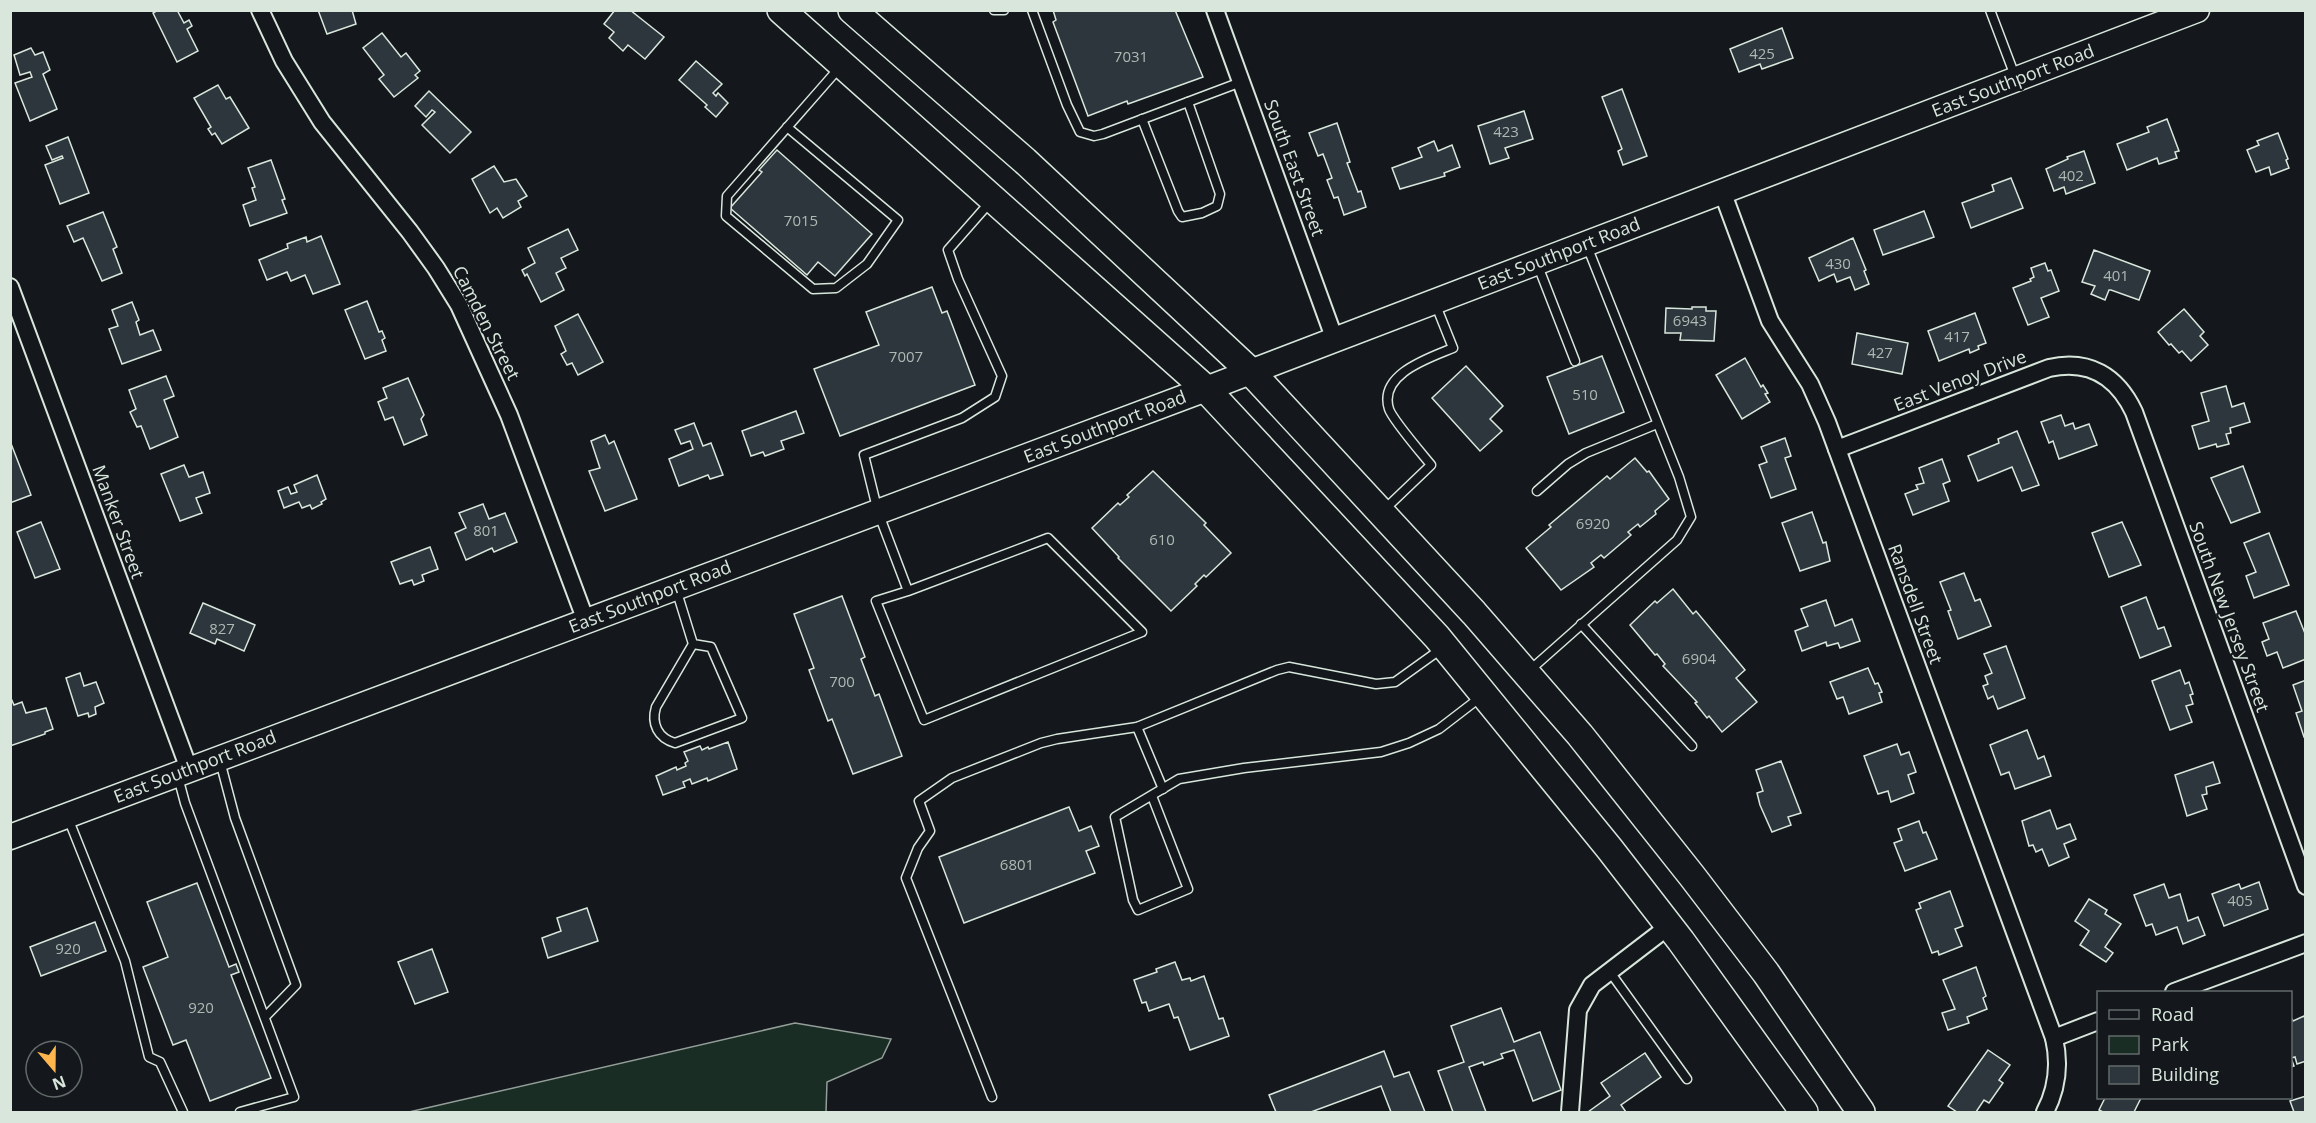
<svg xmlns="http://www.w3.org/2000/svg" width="2316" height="1123" font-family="'Open Sans',sans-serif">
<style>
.green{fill:#1a2d24;stroke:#939e99;stroke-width:1.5}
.building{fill:#2c363c;stroke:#d8e6dc;stroke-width:1.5}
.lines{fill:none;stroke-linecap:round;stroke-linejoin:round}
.lane-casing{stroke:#d8e6dc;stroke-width:11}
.street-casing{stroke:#d8e6dc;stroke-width:20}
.secondary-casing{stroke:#d8e6dc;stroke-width:27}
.primary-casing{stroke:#d8e6dc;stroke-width:30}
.lane{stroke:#14181c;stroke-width:8}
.street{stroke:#14181c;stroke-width:16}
.secondary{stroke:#14181c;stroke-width:24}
.primary{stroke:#14181c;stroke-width:27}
.labels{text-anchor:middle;stroke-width:4.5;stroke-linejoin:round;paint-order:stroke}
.number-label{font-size:15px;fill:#adbab4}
.street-label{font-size:18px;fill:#d8e6dc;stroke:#14181c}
</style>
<rect width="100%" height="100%" fill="#14181c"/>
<!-- green -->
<polygon class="green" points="795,1023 891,1039 882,1058 827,1082 826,1112 409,1112"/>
<!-- building -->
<g class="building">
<polygon points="158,10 177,10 184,23 189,20 192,26 187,29 198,51 177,62 153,13"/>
<polygon points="318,10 352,10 356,24 327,34"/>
<polygon points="615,10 630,10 664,37 645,59 628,45 623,51 609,38 614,32 604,24"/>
<polygon points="1053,10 1175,10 1203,77 1128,104 1127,101 1088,116 1053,22 1056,20"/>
<polygon points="1782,28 1793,58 1762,69 1760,64 1739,72 1730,49"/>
<polygon points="382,33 401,57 406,53 420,71 415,75 418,78 394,97 379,79 384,75 363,48"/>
<polygon points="31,48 35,55 43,52 50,70 43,74 57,109 30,121 15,83 32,77 30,72 20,75 14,55"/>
<polygon points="696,61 722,84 713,93 716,96 718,93 728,103 716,117 705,107 707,105 679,80"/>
<polygon points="218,85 226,99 230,97 249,128 222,144 215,133 212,135 208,129 211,127 194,98"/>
<polygon points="1622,89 1647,156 1623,165 1618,151 1622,149 1602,97"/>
<polygon points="429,91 471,132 450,153 422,125 435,112 432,110 426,117 415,106"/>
<polygon points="1524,111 1533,139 1505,148 1509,158 1490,164 1478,126"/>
<polygon points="2167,119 2179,151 2175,152 2177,158 2159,164 2157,158 2127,170 2117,144 2149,132 2147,127"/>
<polygon points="1337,123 1350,162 1347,163 1358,192 1361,191 1366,207 1344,215 1338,197 1334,198 1327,180 1332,178 1323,154 1318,156 1309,133"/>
<polygon points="2278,133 2288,159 2286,160 2289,168 2271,175 2269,167 2256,172 2247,150 2259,145 2257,141"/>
<polygon points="68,137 89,193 60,204 45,165 63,158 62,156 52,160 46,146"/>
<polygon points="1434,141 1438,151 1452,145 1460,167 1444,173 1445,176 1400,189 1392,168 1422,157 1418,148"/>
<polygon points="777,150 872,234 835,276 818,262 807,275 730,208 762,172 759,170"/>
<polygon points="2084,151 2095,183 2066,194 2064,187 2054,191 2046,169 2068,159 2067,157"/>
<polygon points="271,160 285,199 282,200 287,213 250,226 243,205 256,200 252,188 255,187 248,168"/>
<polygon points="494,166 504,182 516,179 527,196 518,201 521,207 503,218 497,208 490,213 472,179"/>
<polygon points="2011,178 2023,208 1971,228 1962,203 1994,191 1992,185"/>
<polygon points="1924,211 1934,237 1883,255 1874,230"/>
<polygon points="103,212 117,247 113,249 122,273 102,281 83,238 74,242 67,226"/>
<polygon points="568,229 578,250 561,258 566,268 556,273 564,290 541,302 527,274 525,276 522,270 535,263 528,248"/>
<polygon points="321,236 340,284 313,294 305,275 291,281 287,272 267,280 259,260 288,248 287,244 306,237 307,242"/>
<polygon points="1853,238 1866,270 1864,271 1869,284 1855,290 1850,277 1837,282 1834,274 1819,281 1809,258"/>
<polygon points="2094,250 2150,271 2139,300 2111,290 2109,290 2105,300 2091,294 2095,286 2082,282"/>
<polygon points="2045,263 2048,271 2051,270 2059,291 2041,298 2049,317 2028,325 2013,288 2031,281 2030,279 2034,277 2031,268"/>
<polygon points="932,287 942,313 947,311 975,385 840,436 814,369 879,345 866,312"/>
<polygon points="367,301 379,332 382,331 385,338 382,340 386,351 365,359 345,310"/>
<polygon points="132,302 139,320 136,322 140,335 153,330 161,350 122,364 109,329 118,326 112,310"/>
<polygon points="1692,307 1706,307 1706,311 1716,311 1714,341 1680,340 1681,333 1665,333 1666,308 1692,309"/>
<polygon points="2184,309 2204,332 2200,336 2208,345 2191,361 2182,351 2179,353 2171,344 2169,345 2158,332"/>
<polygon points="1975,313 1986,343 1978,346 1979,349 1970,353 1969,349 1939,361 1928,331"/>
<polygon points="578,314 603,362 578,375 572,363 567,365 561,354 566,351 555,326"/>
<polygon points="1857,333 1908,343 1902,374 1852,364"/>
<polygon points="1602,356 1624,412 1569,434 1547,377"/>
<polygon points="1745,358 1761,387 1763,385 1768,393 1765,394 1770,402 1742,419 1716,375"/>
<polygon points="1466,366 1503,406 1490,419 1502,431 1480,451 1432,398"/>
<polygon points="166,376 174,396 164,400 178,437 150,449 141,426 137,427 130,412 136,409 129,390"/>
<polygon points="408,378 424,415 421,419 427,435 404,445 393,417 385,420 378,402 387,398 383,388"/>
<polygon points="2226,386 2232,407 2244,403 2250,422 2230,428 2231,433 2226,434 2229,444 2217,447 2216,444 2199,449 2192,426 2209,421 2201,393"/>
<polygon points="796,411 804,433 781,441 784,449 765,456 763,452 751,456 742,431"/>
<polygon points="2061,415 2065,426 2073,423 2075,429 2089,424 2097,445 2059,459 2053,441 2049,443 2041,422"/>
<polygon points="694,423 703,446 711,443 723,475 710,479 708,475 679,486 669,459 693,449 690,441 681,444 675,430"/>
<polygon points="2017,431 2039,485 2022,491 2012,467 1978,481 1968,456 1999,443 1998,439"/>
<polygon points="605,435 609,444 614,441 637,499 605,511 589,471 600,468 591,441"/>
<polygon points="1785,438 1791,456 1785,458 1796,489 1771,498 1759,465 1767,462 1761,447"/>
<polygon points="10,441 31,495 10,503"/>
<polygon points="1635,458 1647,472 1649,471 1669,499 1655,511 1656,514 1640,527 1638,524 1628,532 1631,535 1604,558 1601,555 1591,563 1594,567 1561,590 1526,548 1551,527 1549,525 1607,476 1610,479"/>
<polygon points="1942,459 1950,481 1943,484 1949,501 1913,515 1905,494 1918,489 1916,485 1924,483 1919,468"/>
<polygon points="184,465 189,477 203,472 210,493 196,498 202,513 180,521 161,474"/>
<polygon points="2243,466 2260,512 2231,523 2211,478"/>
<polygon points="1153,471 1206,523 1204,525 1231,553 1206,577 1204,575 1195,584 1197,586 1171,611 1118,558 1119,557 1092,528 1118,503 1120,505 1129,497 1127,495"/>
<polygon points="317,475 326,499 321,502 322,504 312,509 310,505 302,508 299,502 284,508 278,491 288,487 291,494 297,492 294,485"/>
<polygon points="483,504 489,519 505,513 517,542 494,552 492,548 466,560 455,533 466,528 459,513"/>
<polygon points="1812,512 1823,543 1826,542 1830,561 1800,571 1782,523"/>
<polygon points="41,522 60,569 35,578 17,532"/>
<polygon points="2122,522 2141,565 2109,577 2092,533"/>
<polygon points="2269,533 2289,585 2254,598 2246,576 2256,572 2244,543"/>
<polygon points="430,547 438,569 422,575 424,581 414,585 412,580 400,584 391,562"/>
<polygon points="1964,573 1975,601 1980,599 1991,626 1958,639 1948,611 1951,610 1940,582"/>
<polygon points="1673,589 1693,614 1696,611 1745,670 1736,678 1757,702 1722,732 1709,716 1707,718 1695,703 1697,702 1663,666 1665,664 1657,654 1655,655 1630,625 1655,601 1657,603"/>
<polygon points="842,596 865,657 861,659 875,696 879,694 902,756 853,774 832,719 828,721 809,670 814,668 794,614"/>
<polygon points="2146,597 2158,629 2164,627 2171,646 2140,658 2121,607"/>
<polygon points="1826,600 1835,626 1852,619 1860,641 1840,648 1838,643 1827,646 1826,642 1802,651 1795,631 1808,626 1801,609"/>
<polygon points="203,603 255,625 244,651 217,639 215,644 190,633"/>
<polygon points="2296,611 2306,636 2306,659 2283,668 2277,652 2267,656 2262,642 2269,639 2263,623"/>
<polygon points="2006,646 2025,698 1998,709 1993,696 1988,699 1983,686 1988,684 1985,676 1992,673 1984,654"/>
<polygon points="1868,668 1875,684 1878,683 1882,692 1879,693 1882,702 1849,714 1843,697 1837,699 1830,682"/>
<polygon points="2180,670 2185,684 2189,682 2193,694 2190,695 2193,704 2186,706 2192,722 2170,730 2152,681"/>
<polygon points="80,673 84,686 96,682 104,703 95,707 96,714 89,717 88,713 78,716 66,678"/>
<polygon points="2306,680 2306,736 2304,737 2296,713 2302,711 2293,685"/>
<polygon points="10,696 14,705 22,702 26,713 46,708 53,729 45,732 45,734 10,746"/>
<polygon points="2027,730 2038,759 2044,756 2051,776 2015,789 2009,772 2001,775 1990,745"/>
<polygon points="728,742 737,769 708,781 707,778 692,784 690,779 683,782 685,787 663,795 656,776 676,767 677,770 686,766 685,763 688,761 684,752 700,746 702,750 708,747 709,749"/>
<polygon points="1897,744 1901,755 1909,752 1916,772 1908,775 1914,793 1891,802 1888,791 1878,794 1864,756"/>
<polygon points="1781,761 1801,813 1788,817 1791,825 1772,832 1760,805 1757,793 1763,791 1756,770"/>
<polygon points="2213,762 2220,783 2206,787 2207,794 2202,795 2207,809 2187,816 2175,775"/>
<polygon points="1069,807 1079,831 1091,826 1099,846 1086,851 1095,873 964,923 939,857"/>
<polygon points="2050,810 2057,829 2070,824 2076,839 2064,844 2069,857 2049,866 2042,849 2036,852 2033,845 2029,846 2022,821"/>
<polygon points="1919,821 1923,833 1926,832 1937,859 1905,871 1894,843 1902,840 1898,829"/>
<polygon points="2259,882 2268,909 2224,926 2212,894 2239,884 2241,889"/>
<polygon points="197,883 229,967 236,964 239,972 231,975 271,1078 210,1101 186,1040 173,1045 143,967 168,957 147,902"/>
<polygon points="2164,884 2169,898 2180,894 2188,921 2198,917 2205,935 2183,944 2177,927 2156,935 2152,924 2146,926 2134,895"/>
<polygon points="1950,891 1963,926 1955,929 1962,946 1939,955 1938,951 1932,953 1916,910 1921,908 1919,903"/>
<polygon points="2089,899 2107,910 2105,914 2121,924 2105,947 2113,953 2106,962 2080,945 2089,931 2075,921"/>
<polygon points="587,908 598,941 548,958 542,938 561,931 557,918"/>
<polygon points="95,922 106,951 41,976 30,947"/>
<polygon points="432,949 448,992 415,1004 398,962"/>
<polygon points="1175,962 1182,980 1190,978 1191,981 1204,976 1219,1019 1223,1018 1229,1036 1190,1050 1178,1017 1174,1018 1169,1004 1149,1011 1146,1002 1142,1003 1134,980 1157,972 1156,969"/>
<polygon points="1976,967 1986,996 1983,998 1987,1009 1967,1017 1969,1023 1948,1030 1942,1013 1955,1009 1943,980"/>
<polygon points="1501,1008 1514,1042 1540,1032 1561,1090 1533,1101 1514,1050 1501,1054 1503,1058 1484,1065 1483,1062 1469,1067 1486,1112 1453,1112 1438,1071 1464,1062 1451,1026"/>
<polygon points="2290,1015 2293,1021 2304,1016 2306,1020 2306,1061 2297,1064 2295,1057 2291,1058 2294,1066 2290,1067"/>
<polygon points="1988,1050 2010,1065 1999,1080 2003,1083 1989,1103 1984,1100 1976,1112 1957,1112 1948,1106"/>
<polygon points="1384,1051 1394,1077 1409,1072 1425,1112 1391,1112 1381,1086 1311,1112 1276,1112 1269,1095"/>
<polygon points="1645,1053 1661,1077 1621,1105 1626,1112 1588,1112 1610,1096 1601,1083"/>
<polygon points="2306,1096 2306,1112 2294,1112 2290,1101"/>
<polygon points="2105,1098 2141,1098 2134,1112 2103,1112 2099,1110"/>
</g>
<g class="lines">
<defs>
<g id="lane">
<polyline points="994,10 1004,10"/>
<polyline points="1032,10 1067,105 1080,132 1094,136 1103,134 1241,82"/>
<polyline points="1990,10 2015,76"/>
<polyline points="1142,119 1178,211 1182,217 1202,213 1217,206 1220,194 1188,102"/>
<polyline points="787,127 898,220 867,264 836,288 813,289 726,216 727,196 840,67"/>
<polyline points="1538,266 1575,361"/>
<polyline points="1537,491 1568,464 1586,453 1657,424"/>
<path d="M1384,510L1431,465C1423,455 1392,419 1389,409C1378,374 1429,358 1453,348L1435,303"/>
<path d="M676,589L693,644L656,707C651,724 658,738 675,743L742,718L711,647L693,644"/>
<polyline points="908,591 1048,538 1142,632 924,720 876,601 908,591 878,512 864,455 962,418 995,397 1002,376 958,279 948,250 991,201"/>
<polyline points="1581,624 1692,746"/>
<polyline points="1529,671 1677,540 1691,517 1679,477 1587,246"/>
<polyline points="1137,727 1163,789"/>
<polyline points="220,761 235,818 296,985 265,1017"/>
<polyline points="178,777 185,803 294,1097 240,1112"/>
<polyline points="1152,796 1188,889 1138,910 1133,900 1115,817 1179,779 1244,768 1381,752 1409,743 1439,729 1482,696"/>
<polyline points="68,818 125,961 149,1057 160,1062 183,1112"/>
<polyline points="1610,972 1687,1079"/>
<polyline points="992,1097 906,878 918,848 930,831 919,801 952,778 1041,743 1057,739 1137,727 1277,670 1289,667 1376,684 1395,682 1441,649"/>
</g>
<g id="street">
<polyline points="260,10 284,61 322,122 410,232 436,268 459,305 509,415 586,621"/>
<polyline points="1215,10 1335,340"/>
<path d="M1722,191L1770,321L1810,384L1827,422L2054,1038C2060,1064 2057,1089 2045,1112"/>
<polyline points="10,287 189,769"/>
<path d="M1837,449L2049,368C2089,359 2117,376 2134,412L2306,886"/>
<polyline points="2174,992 2306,943"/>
<polyline points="2054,1038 2098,1021"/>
<polyline points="1570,1112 1578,1010 1592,985 1669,926"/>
</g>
<polyline id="secondary" points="10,837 1206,389 2197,10"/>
<g id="primary">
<polyline points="781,10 1206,389 1437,637 1609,848 1681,941 1804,1112"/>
<polyline points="852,10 1025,161 1251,372 1474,613 1580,735 1692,876 1766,973 1861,1112"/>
</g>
</defs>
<!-- lane casing -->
<use href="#lane" class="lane-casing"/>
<!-- street casing -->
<use href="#street" class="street-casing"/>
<!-- secondary casing -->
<use href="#secondary" class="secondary-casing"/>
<!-- primary casing -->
<use href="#primary" class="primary-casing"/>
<!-- lane -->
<use href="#lane" class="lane"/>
<!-- street -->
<use href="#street" class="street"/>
<!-- secondary -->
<use href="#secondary" class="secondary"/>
<!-- primary -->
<use href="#primary" class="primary"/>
</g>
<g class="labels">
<!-- number labels -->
<g class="number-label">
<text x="1762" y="59">425</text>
<text x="1131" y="62">7031</text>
<text x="1506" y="137">423</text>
<text x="2071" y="181">402</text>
<text x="801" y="226">7015</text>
<text x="1838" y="269">430</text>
<text x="2116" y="281">401</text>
<text x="1690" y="326">6943</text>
<text x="1957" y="342">417</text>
<text x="1880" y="358">427</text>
<text x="906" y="362">7007</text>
<text x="1585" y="400">510</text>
<text x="1593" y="529">6920</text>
<text x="486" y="536">801</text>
<text x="1162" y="545">610</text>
<text x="222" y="634">827</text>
<text x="1699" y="664">6904</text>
<text x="842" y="687">700</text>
<text x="1017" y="870">6801</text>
<text x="2240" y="906">405</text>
<text x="68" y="954">920</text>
<text x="201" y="1013">920</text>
</g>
<!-- street labels -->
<g class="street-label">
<text transform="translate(2013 81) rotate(-21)" y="6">East Southport Road</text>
<text transform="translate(1294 168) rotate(70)" y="6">South East Street</text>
<text transform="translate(1559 254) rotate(-21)" y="6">East Southport Road</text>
<text transform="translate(486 323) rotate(63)" y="6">Camden Street</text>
<text transform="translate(1960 381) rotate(-21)" y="6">East Venoy Drive</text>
<text transform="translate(1105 427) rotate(-21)" y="6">East Southport Road</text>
<text transform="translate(118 522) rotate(70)" y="6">Manker Street</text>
<text transform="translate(650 597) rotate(-21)" y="6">East Southport Road</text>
<text transform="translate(1915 604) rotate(70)" y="6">Ransdell Street</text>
<text transform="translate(2229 617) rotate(70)" y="6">South New Jersey Street</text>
<text transform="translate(195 767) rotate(-21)" y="6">East Southport Road</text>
</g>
</g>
<!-- border -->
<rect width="2316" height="1123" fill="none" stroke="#d8e6dc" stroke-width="24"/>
<!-- legend -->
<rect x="2097" y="991" width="195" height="108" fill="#14181c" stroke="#626a69" stroke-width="1.5"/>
<rect x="2109" y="1010" width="30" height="9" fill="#14181c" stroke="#626a69" stroke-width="1.5"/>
<text x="2151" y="1021" font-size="18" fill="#d8e6dc">Road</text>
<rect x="2109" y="1036" width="30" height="18" fill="#1a2d24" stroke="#626a69" stroke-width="1.5"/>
<text x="2151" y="1051" font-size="18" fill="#d8e6dc">Park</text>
<rect x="2109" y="1066" width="30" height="18" fill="#2c363c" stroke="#626a69" stroke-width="1.5"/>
<text x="2151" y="1081" font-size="18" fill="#d8e6dc">Building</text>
<!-- north arrow -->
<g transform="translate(54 1069) rotate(160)"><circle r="28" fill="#14181c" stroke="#626a69" stroke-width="1.5"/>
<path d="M0-4.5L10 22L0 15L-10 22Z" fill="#ffb74d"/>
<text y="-9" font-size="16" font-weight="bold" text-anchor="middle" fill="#d8e6dc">N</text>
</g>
</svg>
